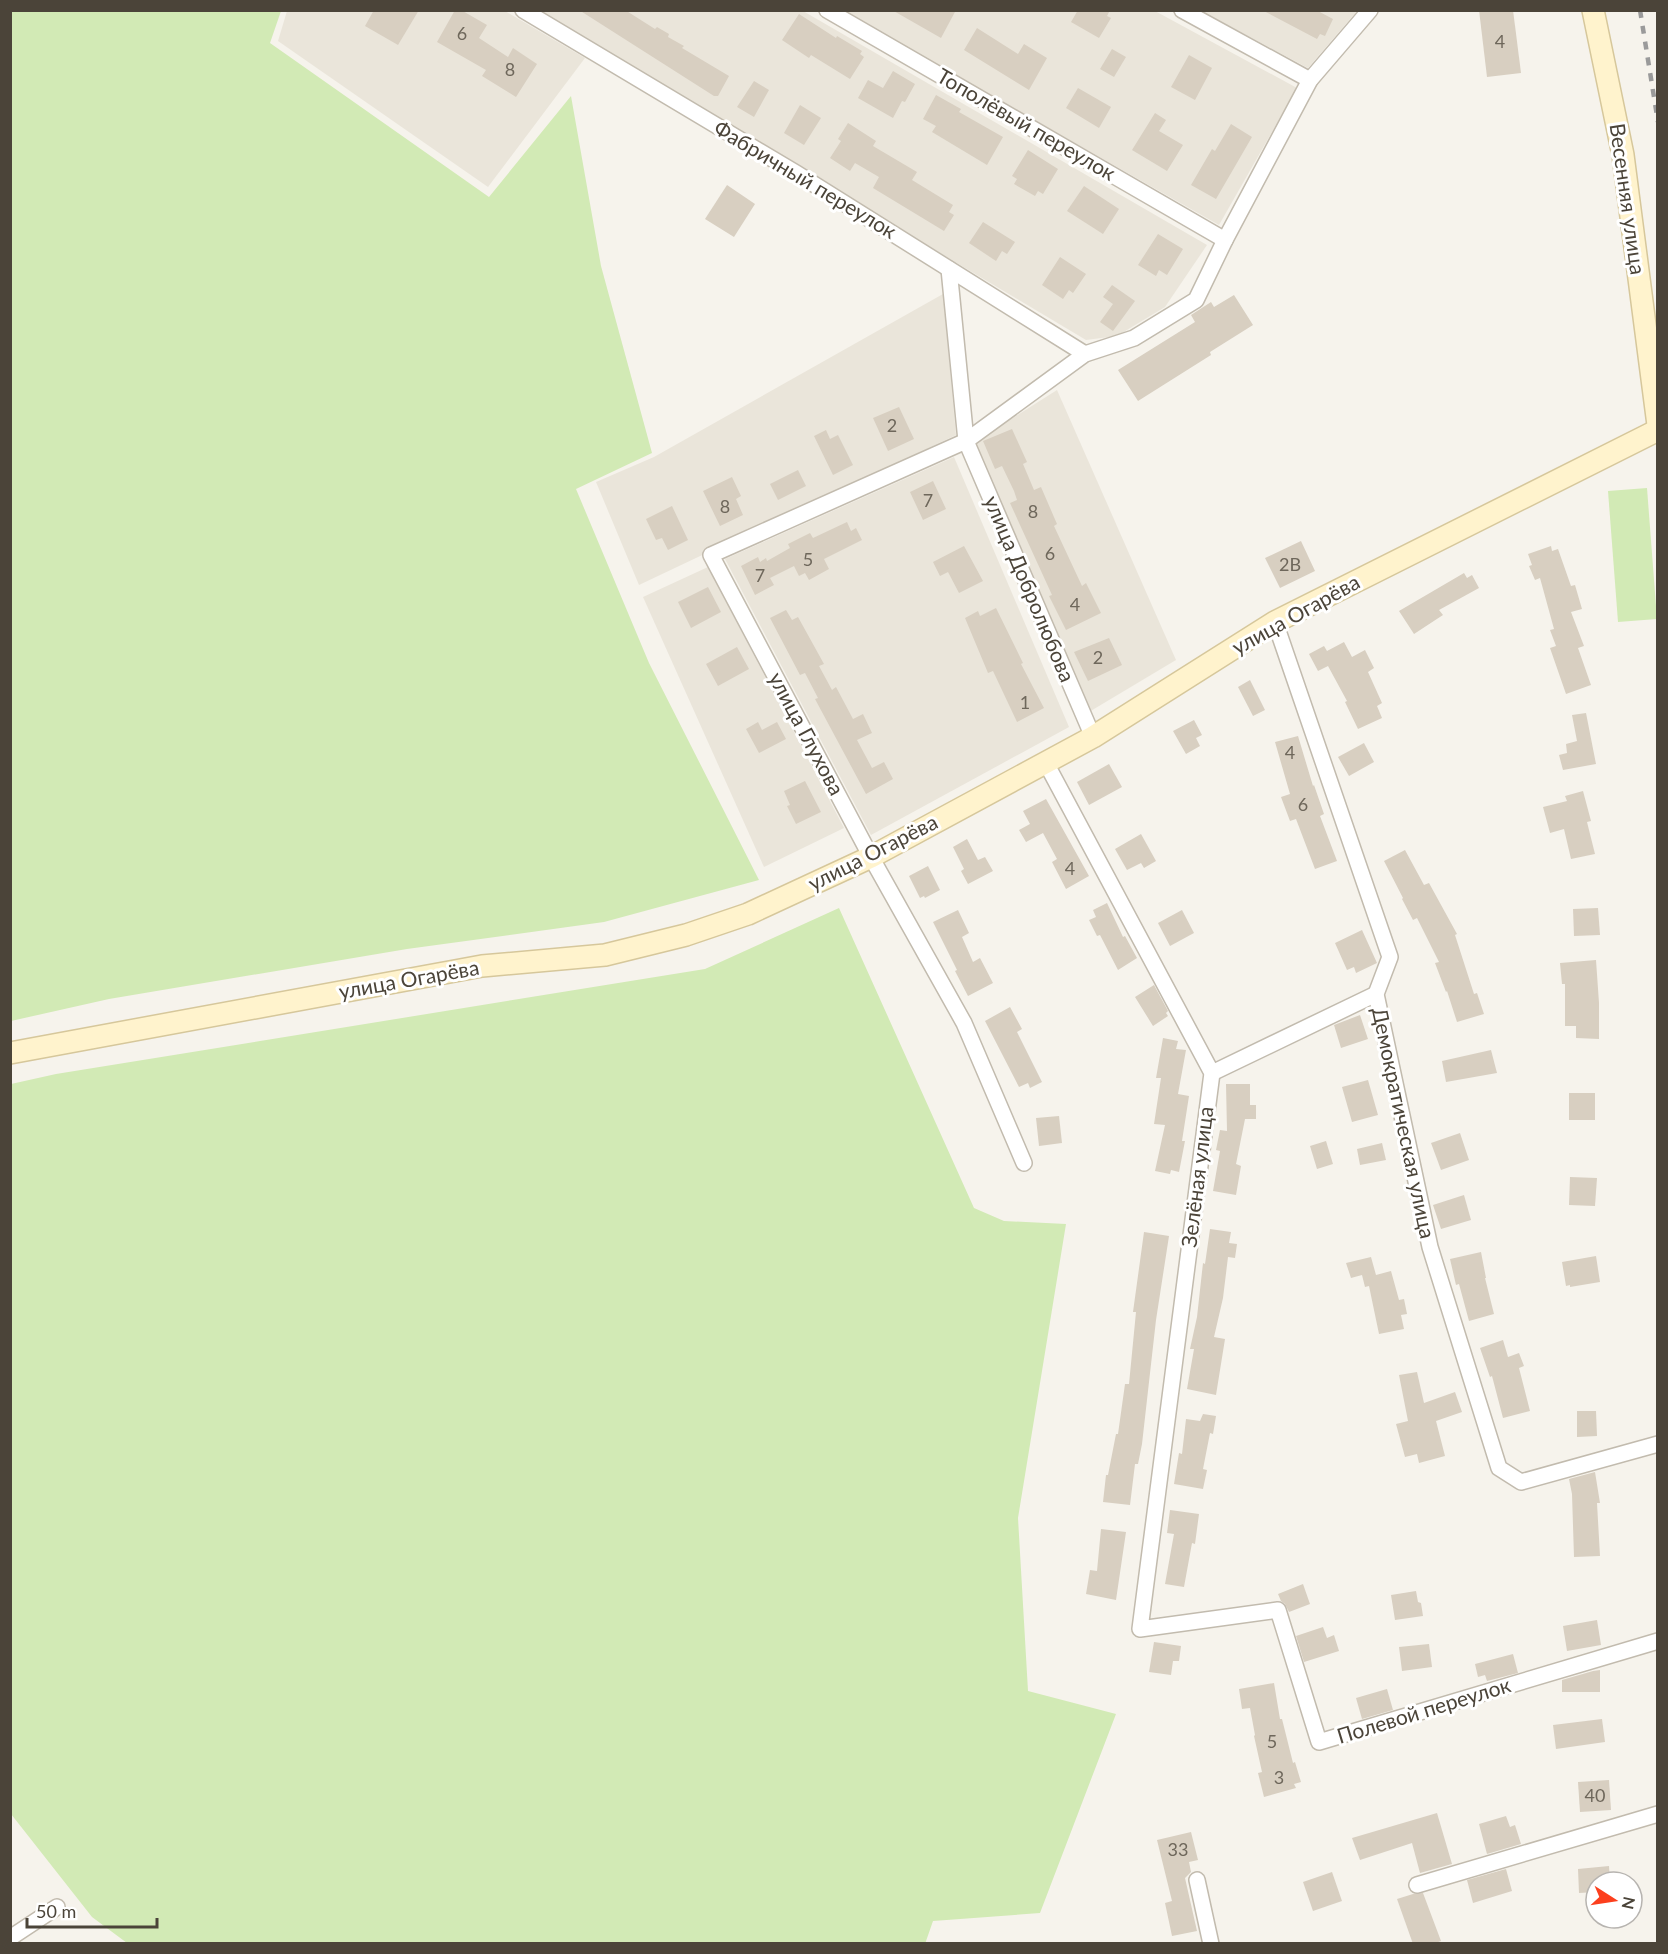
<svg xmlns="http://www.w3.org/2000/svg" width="1668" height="1954" font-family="Lato,sans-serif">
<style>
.residential{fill:#eae5da}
.green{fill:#d2eab5}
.building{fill:#d8cfc1}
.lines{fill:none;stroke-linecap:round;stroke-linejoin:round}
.street-casing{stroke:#c2bbae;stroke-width:18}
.secondary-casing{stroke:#d6c79b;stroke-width:24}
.street{stroke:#fff;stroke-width:15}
.secondary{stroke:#fff3cd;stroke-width:21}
.rail{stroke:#9a9a9a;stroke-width:4.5;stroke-dasharray:8 8;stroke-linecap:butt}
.labels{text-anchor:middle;stroke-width:6;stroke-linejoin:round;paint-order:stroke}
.number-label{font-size:18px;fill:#6e675b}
.street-label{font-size:21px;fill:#4b4439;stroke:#fff}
</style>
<rect width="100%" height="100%" fill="#f6f3ec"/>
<!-- residential -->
<g class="residential">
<polygon points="287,11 505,11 585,58 488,187 278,41"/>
<polygon points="534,11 803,11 1207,245 1165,307 1117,336 1086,340"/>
<polygon points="843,11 1155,11 1297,88 1219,225"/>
<polygon points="1201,11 1357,11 1308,68"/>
<polygon points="943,294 956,435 639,585 596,482 654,457"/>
<polygon points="1057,390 1176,660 1089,712 972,444"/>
<polygon points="954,457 1069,727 871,835 725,559"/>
<polygon points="708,567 844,828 764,867 643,597"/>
</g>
<!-- green -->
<g class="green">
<polygon points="10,11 281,11 270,43 489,197 571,96 601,266 652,453 576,489 649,663 759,880 604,922 407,949 109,999 11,1021"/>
<polygon points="1647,488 1657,619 1618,622 1608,491"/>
<polygon points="839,908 974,1208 1004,1221 1066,1224 1018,1518 1028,1691 1116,1714 1040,1913 933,1921 925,1944 127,1943 92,1917 11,1814 11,1084 56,1074 705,969"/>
</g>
<!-- building -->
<g class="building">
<polygon points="374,10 419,10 398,45 365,26"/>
<polygon points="455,10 461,10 487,25 479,38 508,57 513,48 537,64 516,97 482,76 486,70 437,42"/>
<polygon points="579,10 625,10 655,29 657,27 669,34 668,37 684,46 682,48 729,76 718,96 714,96"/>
<polygon points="892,10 956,10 941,38"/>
<polygon points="1078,10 1110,10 1107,16 1111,18 1099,38 1071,22"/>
<polygon points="1262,10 1316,10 1333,19 1325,36 1320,34 1317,39"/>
<polygon points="1479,10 1513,10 1521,73 1487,77"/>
<polygon points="799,14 836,38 837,36 862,51 860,54 864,57 850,79 811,55 809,58 782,40"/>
<polygon points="977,28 1018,54 1024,44 1047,58 1029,90 964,50"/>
<polygon points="1112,49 1126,57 1114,77 1100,69"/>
<polygon points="1189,55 1212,68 1195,100 1171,87"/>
<polygon points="893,71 915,84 905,102 902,101 893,118 858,98 868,80 883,88"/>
<polygon points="754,81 769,90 754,117 737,107"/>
<polygon points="1078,88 1111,107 1099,128 1066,108"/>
<polygon points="936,95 961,109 959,112 1003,137 987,165 932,132 936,126 923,119"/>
<polygon points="800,105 821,118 804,145 784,133"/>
<polygon points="1155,113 1166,120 1159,131 1183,145 1167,171 1132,150"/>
<polygon points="848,123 876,141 873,146 917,172 912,180 953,205 949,212 954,215 944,231 873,188 879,177 855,163 850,171 830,158 841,141 838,139"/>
<polygon points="1231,124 1252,137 1216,199 1191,185 1212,149 1215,151"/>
<polygon points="1028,150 1058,169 1043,194 1038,191 1035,196 1014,184 1017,179 1012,176"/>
<polygon points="727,185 755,204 734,237 705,219"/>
<polygon points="1084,186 1119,209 1103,234 1067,211"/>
<polygon points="983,222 1015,242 1007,254 1002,251 996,261 969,243"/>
<polygon points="1158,234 1183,249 1167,275 1159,270 1156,276 1138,265"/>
<polygon points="1060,257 1086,274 1073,293 1069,290 1063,299 1042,285"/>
<polygon points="1112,285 1135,301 1113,331 1100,322 1113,304 1103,297"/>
<polygon points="1234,295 1253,325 1210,352 1211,355 1138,401 1118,370 1195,322 1191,315 1211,302 1214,307"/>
<polygon points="899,407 914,439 888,451 873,418"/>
<polygon points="1012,429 1027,462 1023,464 1034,490 1041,487 1057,524 1054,526 1082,586 1086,583 1101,613 1066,630 1049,596 1052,595 1010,503 1017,500 1014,491 1002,466 995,469 983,441"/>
<polygon points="826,430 830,439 838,435 853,465 833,475 814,436"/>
<polygon points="798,470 806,486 778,500 770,484"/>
<polygon points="732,477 741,496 736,499 743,515 720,526 703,491"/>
<polygon points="933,481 946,509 923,520 910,492"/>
<polygon points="672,506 688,540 668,550 662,538 656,540 646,519"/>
<polygon points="847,522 851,531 856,528 862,540 824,559 829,569 809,580 805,573 799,576 794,566 770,578 774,585 755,595 741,566 758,557 760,562 766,558 767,561 790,548 788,544 810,533 813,538"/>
<polygon points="1301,541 1315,571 1280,588 1265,558"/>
<polygon points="964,546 983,581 959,593 948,572 940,576 933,562"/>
<polygon points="1551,546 1552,551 1558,549 1571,586 1575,585 1582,609 1571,612 1584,646 1578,648 1591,685 1566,694 1550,648 1556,646 1550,630 1554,629 1540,578 1535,580 1529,566 1532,565 1528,554"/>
<polygon points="1464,573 1467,578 1472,575 1479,588 1439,610 1443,615 1414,634 1399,611"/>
<polygon points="708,587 721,612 691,628 678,602"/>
<polygon points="996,608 1023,663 1021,664 1044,708 1017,722 993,671 988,673 965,618 978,611 980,616"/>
<polygon points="786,610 792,620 798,617 824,664 819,666 832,690 836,687 853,719 863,714 872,733 857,740 872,768 884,762 893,779 866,794 815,699 818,698 805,673 800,675 770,618"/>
<polygon points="1109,638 1122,665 1088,681 1074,652"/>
<polygon points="1344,642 1352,657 1365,650 1374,668 1368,672 1382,703 1377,706 1382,718 1358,729 1345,702 1347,701 1328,666 1318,671 1309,654 1324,646 1327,651"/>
<polygon points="737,647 749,669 718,686 706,664"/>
<polygon points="1250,680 1265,710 1253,716 1238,687"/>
<polygon points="1586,713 1596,764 1563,770 1559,755 1567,753 1566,744 1577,741 1572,715"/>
<polygon points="1194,720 1202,735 1196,738 1200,746 1186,754 1173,731"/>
<polygon points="758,722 762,730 777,722 786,739 759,753 746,729"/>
<polygon points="1298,736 1313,786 1314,785 1324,814 1320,816 1337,861 1315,869 1296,819 1290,821 1281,797 1290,794 1275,742"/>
<polygon points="1364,743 1374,762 1349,776 1338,757"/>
<polygon points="1109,764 1122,787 1089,805 1077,782"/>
<polygon points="805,781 821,812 796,824 787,806 790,805 784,791"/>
<polygon points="1583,791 1591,821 1587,822 1595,854 1571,859 1564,829 1550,833 1543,807 1567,801 1565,796"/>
<polygon points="1046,799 1089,876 1066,889 1052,862 1057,859 1043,833 1026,842 1019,830 1030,824 1023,811"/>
<polygon points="1141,834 1156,861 1144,868 1141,863 1127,870 1115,849"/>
<polygon points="967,839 978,860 985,857 993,871 968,884 961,871 964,869 953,847"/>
<polygon points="1405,850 1424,885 1429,883 1457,934 1455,935 1474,994 1477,993 1484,1014 1457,1022 1447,991 1446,992 1435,963 1439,962 1417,918 1413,920 1402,899 1403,898 1384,861"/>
<polygon points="928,866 940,890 925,898 924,896 920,898 909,876"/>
<polygon points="1107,903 1123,937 1125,936 1137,958 1118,970 1100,935 1097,936 1089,920 1096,917 1093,910"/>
<polygon points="1598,908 1600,935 1574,936 1573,909"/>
<polygon points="958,910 969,933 962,937 973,962 980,958 993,983 968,996 955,971 957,970 933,922"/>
<polygon points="1182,910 1194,933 1170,946 1158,923"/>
<polygon points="1362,930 1377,963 1356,973 1354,967 1347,970 1335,943"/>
<polygon points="1596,960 1599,1003 1599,1039 1576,1038 1576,1026 1565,1026 1565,984 1562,984 1560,963"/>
<polygon points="1154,985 1168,1011 1166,1013 1168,1016 1153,1026 1135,997"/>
<polygon points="1010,1007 1022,1029 1017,1032 1042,1082 1030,1088 1028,1083 1019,1087 985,1021"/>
<polygon points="1360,1015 1368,1039 1341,1048 1334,1025"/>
<polygon points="1163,1038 1178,1041 1176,1049 1186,1050 1178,1094 1189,1096 1182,1141 1185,1141 1179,1172 1171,1170 1170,1174 1155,1171 1165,1125 1154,1124 1161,1078 1156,1078"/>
<polygon points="1491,1050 1497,1073 1446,1082 1442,1061"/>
<polygon points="1368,1080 1378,1115 1352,1122 1342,1087"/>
<polygon points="1226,1084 1250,1084 1250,1105 1256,1105 1256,1119 1245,1119 1236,1164 1241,1166 1236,1195 1213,1191 1220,1151 1216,1150 1220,1130 1227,1131"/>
<rect x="1569" y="1093" width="26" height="27"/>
<polygon points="1059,1116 1062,1143 1039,1146 1036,1118"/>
<polygon points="1460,1133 1469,1160 1441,1170 1431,1143"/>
<polygon points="1326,1141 1333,1164 1317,1169 1310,1146"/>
<polygon points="1382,1143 1386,1160 1360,1165 1357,1149"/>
<polygon points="1570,1177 1597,1178 1595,1206 1569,1205"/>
<polygon points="1464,1195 1471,1220 1441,1229 1433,1205"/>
<polygon points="1210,1229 1231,1232 1229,1243 1237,1244 1235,1258 1228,1257 1223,1298 1214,1337 1225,1339 1216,1395 1187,1389 1194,1349 1190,1349 1197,1317 1203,1263 1205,1264"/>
<polygon points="1144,1232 1169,1236 1156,1320 1142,1444 1138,1464 1135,1464 1130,1505 1103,1502 1106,1475 1108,1475 1116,1434 1118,1434 1125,1384 1129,1384 1136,1312 1133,1312"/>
<polygon points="1481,1252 1486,1278 1485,1278 1494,1314 1469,1321 1459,1284 1456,1285 1450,1259"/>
<polygon points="1596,1256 1600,1282 1570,1287 1570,1285 1566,1286 1562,1262"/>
<polygon points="1371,1257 1376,1275 1391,1271 1399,1300 1404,1299 1407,1314 1401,1315 1404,1329 1379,1334 1369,1286 1365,1287 1362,1275 1351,1278 1346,1263"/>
<polygon points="1503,1340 1508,1357 1519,1353 1524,1366 1519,1368 1530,1411 1503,1418 1492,1376 1490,1377 1480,1348"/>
<polygon points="1417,1372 1424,1403 1455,1392 1462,1412 1436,1421 1445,1456 1419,1463 1417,1454 1405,1457 1396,1424 1408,1421 1399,1375"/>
<polygon points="1577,1411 1596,1411 1597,1436 1577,1437"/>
<polygon points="1203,1414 1216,1416 1213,1434 1210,1433 1203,1469 1207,1470 1203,1489 1174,1484 1179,1453 1182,1454 1186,1419 1200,1421"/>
<polygon points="1595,1472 1600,1503 1597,1503 1600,1556 1574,1557 1572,1494 1569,1479"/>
<polygon points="1170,1510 1199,1514 1195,1544 1192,1543 1184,1587 1165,1584 1174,1534 1167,1533"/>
<polygon points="1101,1529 1126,1532 1116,1600 1086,1594 1090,1570 1097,1571"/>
<polygon points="1303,1584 1310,1604 1289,1612 1285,1604 1281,1601 1278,1594"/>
<polygon points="1416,1591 1418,1602 1421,1603 1423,1616 1395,1620 1391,1595"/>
<polygon points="1597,1620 1601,1645 1567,1651 1563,1626"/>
<polygon points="1323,1627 1327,1638 1334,1635 1339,1651 1304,1662 1296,1636"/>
<polygon points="1154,1642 1181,1646 1179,1661 1173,1661 1171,1675 1149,1672"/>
<polygon points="1429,1644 1432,1667 1402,1671 1399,1647"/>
<polygon points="1513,1654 1518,1673 1487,1681 1485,1675 1478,1677 1475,1664"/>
<polygon points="1600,1670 1600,1692 1562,1692 1562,1680 1593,1671"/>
<polygon points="1274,1683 1280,1719 1282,1719 1293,1763 1295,1762 1301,1782 1294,1784 1296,1788 1264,1797 1258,1773 1262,1772 1254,1736 1255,1735 1250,1708 1242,1709 1239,1689"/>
<polygon points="1387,1689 1393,1710 1362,1719 1356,1698"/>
<polygon points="1602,1719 1605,1742 1556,1749 1553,1725"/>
<polygon points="1609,1780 1611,1810 1580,1812 1578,1782"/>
<polygon points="1437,1813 1452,1864 1420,1873 1412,1843 1360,1860 1352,1838"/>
<polygon points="1506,1816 1510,1827 1515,1825 1521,1844 1487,1854 1479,1824"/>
<polygon points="1191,1832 1198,1860 1189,1862 1191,1872 1185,1878 1197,1931 1172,1936 1165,1903 1172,1901 1157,1840"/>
<polygon points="1609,1866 1610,1882 1596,1882 1596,1892 1579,1893 1578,1869"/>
<polygon points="1506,1869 1512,1891 1473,1903 1467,1880"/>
<polygon points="1332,1872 1342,1901 1313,1911 1303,1882"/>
<polygon points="1423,1893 1441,1941 1433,1944 1413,1944 1397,1899 1413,1894"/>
</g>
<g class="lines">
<defs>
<g id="street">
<polyline points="523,10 796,173 1085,354"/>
<polyline points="827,10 1225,240"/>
<polyline points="1182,10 1310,80"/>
<polyline points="949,269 966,441 1093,737"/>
<polyline points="1275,622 1390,957 1376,994 1430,1247 1499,1468 1521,1482 1658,1444"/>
<polyline points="1046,763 1212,1073 1140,1629 1278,1610 1319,1742 1658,1641"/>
<polyline points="1212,1073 1376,994"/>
<polyline points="1024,1163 964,1023 871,857 711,555 966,441 1085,354 1134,338 1196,300 1225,240 1310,80 1370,10"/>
<polyline points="1197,1880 1211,1944"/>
<polyline points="1417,1885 1658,1814"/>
<polyline points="10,1938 57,1907"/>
</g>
<g id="secondary">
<polyline points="1593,10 1623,155 1658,425"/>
<polyline points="10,1053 482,966 605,955 686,935 748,914 871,857 1093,737 1275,622 1658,430"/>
</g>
</defs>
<!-- street casing -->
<use href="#street" class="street-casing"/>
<!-- secondary casing -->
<use href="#secondary" class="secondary-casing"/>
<!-- street -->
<use href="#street" class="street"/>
<!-- secondary -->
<use href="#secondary" class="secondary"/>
<!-- rail -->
<polyline class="rail" points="1640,10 1658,122"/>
</g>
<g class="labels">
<!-- number labels -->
<g class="number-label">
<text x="462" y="40">6</text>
<text x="1500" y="48">4</text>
<text x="510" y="76">8</text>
<text x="892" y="432">2</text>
<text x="928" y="507">7</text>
<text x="725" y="513">8</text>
<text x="1033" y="518">8</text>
<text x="1050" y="560">6</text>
<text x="808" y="566">5</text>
<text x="1290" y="571">2В</text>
<text x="760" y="582">7</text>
<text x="1075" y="611">4</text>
<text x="1098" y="664">2</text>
<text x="1025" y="709">1</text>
<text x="1290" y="759">4</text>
<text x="1303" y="811">6</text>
<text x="1070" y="875">4</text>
<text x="1272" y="1748">5</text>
<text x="1279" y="1784">3</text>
<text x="1595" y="1802">40</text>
<text x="1178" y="1856">33</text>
</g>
<!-- street labels -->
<g class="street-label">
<text transform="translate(1026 125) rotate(30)" y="7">Тополёвый переулок</text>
<text transform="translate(805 180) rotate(31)" y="7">Фабричный переулок</text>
<text transform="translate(1627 199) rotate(82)" y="7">Весенняя улица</text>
<text transform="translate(1029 589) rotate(67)" y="7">улица Добролюбова</text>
<text transform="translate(1296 615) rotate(-29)" y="7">улица Огарёва</text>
<text transform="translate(806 734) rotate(62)" y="7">улица Глухова</text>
<text transform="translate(873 853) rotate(-27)" y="7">улица Огарёва</text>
<text transform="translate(409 980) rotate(-10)" y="7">улица Огарёва</text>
<text transform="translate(1403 1123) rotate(78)" y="7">Демократическая улица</text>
<text transform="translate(1198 1177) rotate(-83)" y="7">Зелёная улица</text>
<text transform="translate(1424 1711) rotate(-17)" y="7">Полевой переулок</text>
</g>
</g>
<!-- border -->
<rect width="1668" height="1954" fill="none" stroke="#4b4439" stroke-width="24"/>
<!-- north arrow -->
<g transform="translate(1614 1900) rotate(102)"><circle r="28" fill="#ffffff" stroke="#b7b4b0" stroke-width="1.5"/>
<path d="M0-4.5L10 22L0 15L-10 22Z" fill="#fc3f1d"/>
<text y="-9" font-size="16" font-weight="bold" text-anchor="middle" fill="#4b4439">N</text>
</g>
<!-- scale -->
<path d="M27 1918v9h130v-9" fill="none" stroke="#4b4439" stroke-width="3"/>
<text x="36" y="1918" font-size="18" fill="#4b4439" stroke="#ffffff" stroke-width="4.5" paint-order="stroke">50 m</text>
</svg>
